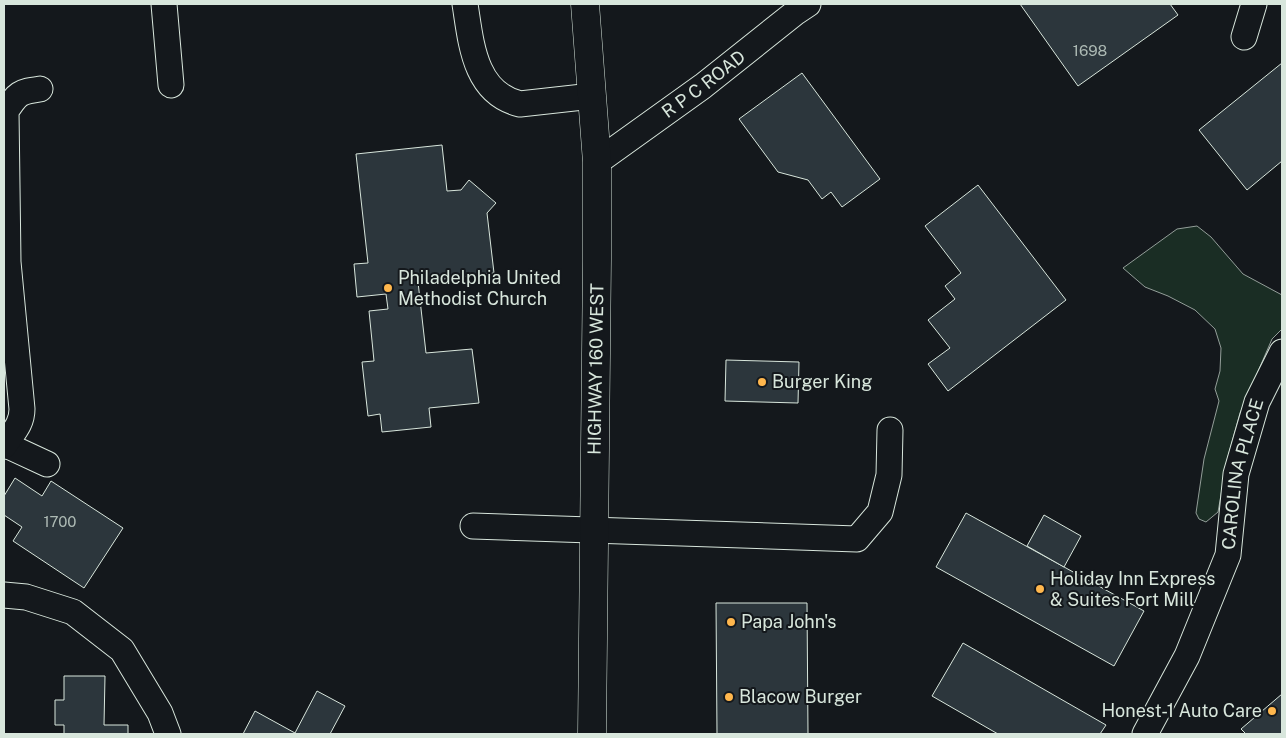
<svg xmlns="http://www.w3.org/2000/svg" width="1286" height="738" font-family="'Public Sans',sans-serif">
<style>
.green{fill:#1a2d24;stroke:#939e99}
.building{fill:#2c363c;stroke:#d8e6dc}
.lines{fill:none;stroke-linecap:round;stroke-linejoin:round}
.minor-casing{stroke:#d8e6dc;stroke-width:27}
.major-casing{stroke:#d8e6dc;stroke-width:29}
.minor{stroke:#14181c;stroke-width:25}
.major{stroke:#14181c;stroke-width:28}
.poi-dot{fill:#ffb74d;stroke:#14181c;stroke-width:2}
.labels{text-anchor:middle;stroke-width:4;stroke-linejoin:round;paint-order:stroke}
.number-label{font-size:15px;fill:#adbab4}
.street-label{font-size:18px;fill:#d8e6dc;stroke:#14181c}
.poi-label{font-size:18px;fill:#d8e6dc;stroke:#14181c;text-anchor:start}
</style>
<rect width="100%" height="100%" fill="#14181c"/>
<!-- green -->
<polygon class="green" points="1197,226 1211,237 1243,274 1282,295 1282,329 1272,339 1240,413 1227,460 1218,512 1206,522 1199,519 1196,513 1204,459 1219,401 1215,389 1220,371 1221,348 1215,329 1195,310 1168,296 1145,287 1123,268 1177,229"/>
<!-- building -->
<g class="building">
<polygon points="1020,4 1170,4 1178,15 1078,86"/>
<polygon points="1282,63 1282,161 1247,190 1199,130"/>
<polygon points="802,73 880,179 842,207 831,192 822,199 808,180 778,172 739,119"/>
<polygon points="442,145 447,191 461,190 469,180 496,203 487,213 494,273 418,282 426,353 472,349 479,403 429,408 431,427 382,432 380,414 368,416 362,362 374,361 369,311 388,309 386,294 357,297 354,264 368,263 356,154"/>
<polygon points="978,185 1066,300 948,391 928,364 950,348 928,320 955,299 945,286 961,273 925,226"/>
<polygon points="726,360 799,362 798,403 725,401"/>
<polygon points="15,478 42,496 51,481 123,528 84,588 13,541 22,527 4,515 4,496"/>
<polygon points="966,513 1144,611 1114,666 936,567"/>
<polygon points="1044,515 1081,536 1064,567 1027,546"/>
<polygon points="716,603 807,603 808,734 717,734"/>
<polygon points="963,643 1106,725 1100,734 998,734 932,696"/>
<polygon points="64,676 105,676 104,725 128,725 128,734 64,734 64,725 55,725 55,700 64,700"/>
<polygon points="317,691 345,706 330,734 243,734 255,711 295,733"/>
<polygon points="1282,694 1282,734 1246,734 1241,729"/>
</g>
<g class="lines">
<defs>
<g id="minor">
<polyline points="164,4 171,85"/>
<path d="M465,4C471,42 474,93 520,104L592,96"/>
<polyline points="1244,37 1254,4"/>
<path id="s1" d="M597,162L703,86L796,12L808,4"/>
<polyline points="4,444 47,464"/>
<path d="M4,446C12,433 22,425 22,409L8,262L6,111C18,93 19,92 40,89"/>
<polyline points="473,526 857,539 880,512 889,475 890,430"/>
<polyline points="4,595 26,597 73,612 122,650 160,713 168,734"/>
<path id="s2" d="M1145,734L1187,656L1228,555L1236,474L1257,402L1282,352"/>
</g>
<polyline id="major" points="585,4 597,162 597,259 592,734"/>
</defs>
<!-- minor casing -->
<use href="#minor" class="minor-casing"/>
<!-- major casing -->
<use href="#major" class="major-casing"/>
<!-- minor -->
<use href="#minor" class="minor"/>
<!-- major -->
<use href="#major" class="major"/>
</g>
<!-- markers -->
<g class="poi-dot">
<circle cx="388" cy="288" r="5"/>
<circle cx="762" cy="382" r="5"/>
<circle cx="1040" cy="589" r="5"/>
<circle cx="731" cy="622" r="5"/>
<circle cx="729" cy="697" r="5"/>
<circle cx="1272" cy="711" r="5"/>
</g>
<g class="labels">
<!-- number labels -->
<g class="number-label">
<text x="1090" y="56">1698</text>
<text x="60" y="527">1700</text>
</g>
<!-- street labels -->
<g class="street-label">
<text dy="6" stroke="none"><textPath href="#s1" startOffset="132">R P C ROAD</textPath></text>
<text transform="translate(596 369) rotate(-89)" y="6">HIGHWAY 160 WEST</text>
<text dy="6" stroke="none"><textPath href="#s2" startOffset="280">CAROLINA PLACE</textPath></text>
</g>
<!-- poi labels -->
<g class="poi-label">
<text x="398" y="284">Philadelphia United<tspan x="398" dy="21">Methodist Church</tspan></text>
<text x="772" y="388">Burger King</text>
<text x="1050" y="585">Holiday Inn Express<tspan x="1050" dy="21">&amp; Suites Fort Mill</tspan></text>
<text x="741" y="628">Papa John's</text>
<text x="739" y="703">Blacow Burger</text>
<text x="1262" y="717" text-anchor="end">Honest-1 Auto Care</text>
</g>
</g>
<!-- border -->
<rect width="1286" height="738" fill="none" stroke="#d8e6dc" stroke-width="10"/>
</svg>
